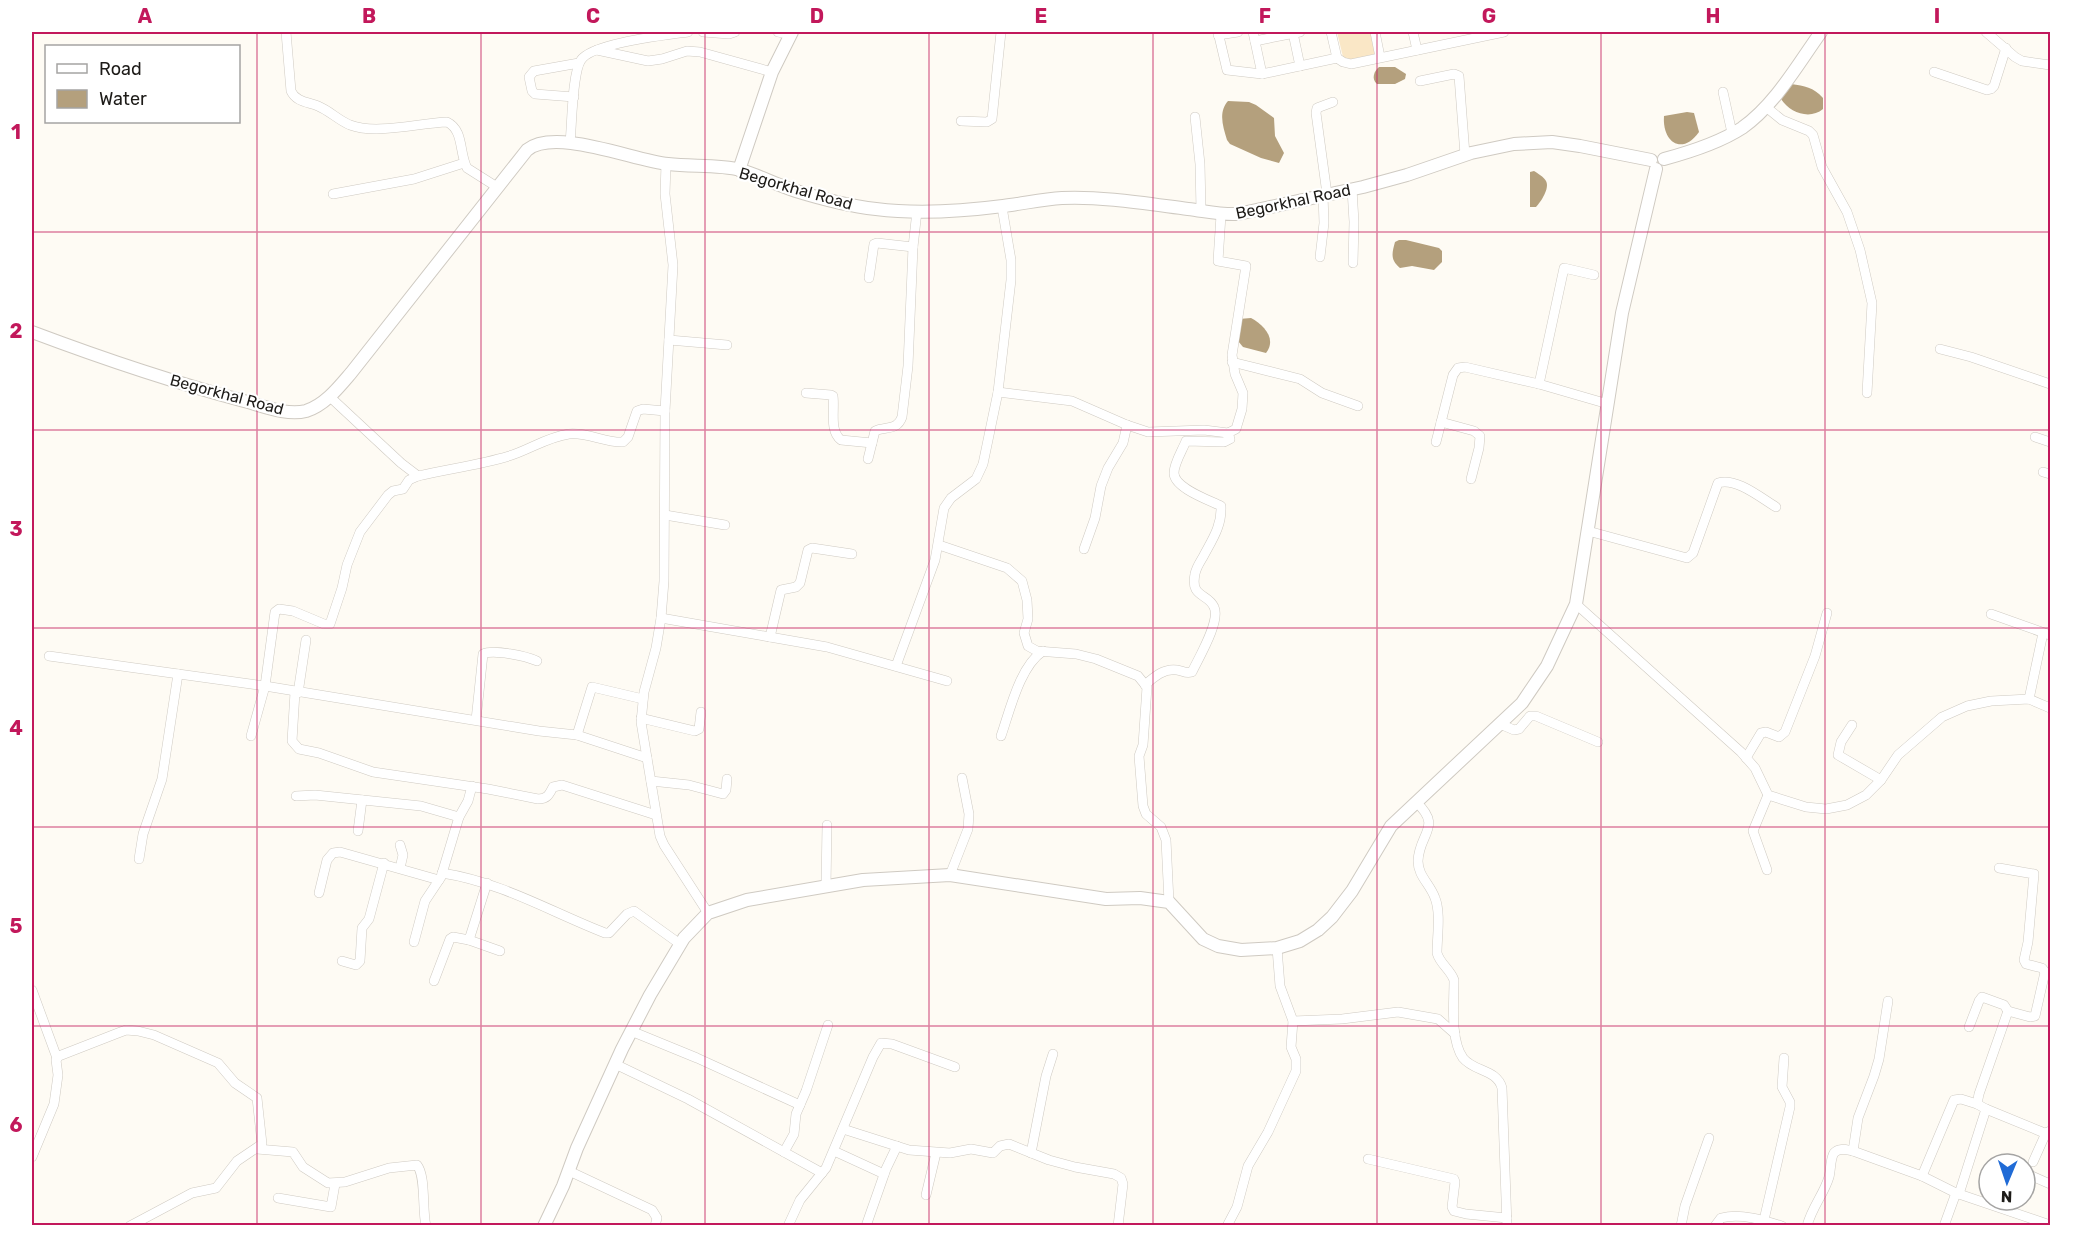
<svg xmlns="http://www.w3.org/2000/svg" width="2082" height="1257" font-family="Rubik,sans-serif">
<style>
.green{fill:#fae7c6}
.water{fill:#b4a07d}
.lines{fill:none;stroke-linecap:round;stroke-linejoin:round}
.minor-casing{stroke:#cfcac2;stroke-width:10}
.tertiary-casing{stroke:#cfcac2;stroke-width:14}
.minor{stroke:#fff;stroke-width:9}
.tertiary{stroke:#fff;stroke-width:12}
.grid{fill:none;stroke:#c2185b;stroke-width:1.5;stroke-opacity:0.55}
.labels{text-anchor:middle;stroke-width:4.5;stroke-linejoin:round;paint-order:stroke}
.street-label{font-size:16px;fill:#1d1b18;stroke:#fff}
.neatline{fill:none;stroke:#c2185b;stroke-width:2}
.grid-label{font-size:20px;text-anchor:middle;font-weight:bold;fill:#c2185b}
</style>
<rect width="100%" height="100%" fill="#fefbf4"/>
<!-- green -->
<polygon class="green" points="1337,32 1372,32 1376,54 1344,61"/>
<!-- water -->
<g class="water">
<path d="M1379,67H1395L1406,74L1405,79L1395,84H1377C1371,79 1374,71 1379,67Z"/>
<path d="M1791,84C1805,86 1813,87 1823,98V109C1810,120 1790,113 1781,99L1786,89Z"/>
<path d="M1228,101L1249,102L1256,105L1274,118L1275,136L1284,153L1279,163L1261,158L1230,144L1227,140C1223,127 1218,112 1228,101Z"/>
<path d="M1687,112L1694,113L1699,132C1682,156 1662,142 1664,116Z"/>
<path d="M1534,171C1537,173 1544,177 1546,181C1550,188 1541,202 1536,207H1530V172Z"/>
<path d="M1399,240H1406L1439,248L1442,251V262L1434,270L1412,266L1400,268C1390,260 1392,253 1395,242Z"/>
<path d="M1251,318C1264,325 1277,339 1266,353L1243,347L1238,341L1239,319Z"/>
</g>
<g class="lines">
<defs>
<g id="minor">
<path d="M286,32L291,91C296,102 308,102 318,106C330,111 338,120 350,125C376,135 419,123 447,122C464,130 459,153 467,168L497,187"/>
<polyline points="703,32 729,34 735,32"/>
<polyline points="778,32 791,35"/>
<polyline points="1218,32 1227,70 1262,74 1337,58 1331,32"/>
<polyline points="1253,32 1262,74"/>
<polyline points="1375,32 1380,57"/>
<polyline points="1413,32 1417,50"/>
<polyline points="1986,32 2015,57 2022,61 2050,65"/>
<polyline points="1293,33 1300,66"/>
<polyline points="1218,35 1238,32"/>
<polyline points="1255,41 1300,32"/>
<polyline points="597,50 648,61 662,59 687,51 700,52 772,72"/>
<polyline points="1337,58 1343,62 1351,64 1504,32"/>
<polyline points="1934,72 1987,90 1991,89 1994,86 2006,48"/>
<polyline points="1420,81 1454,74 1459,76 1465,155"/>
<polyline points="1723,92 1732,133"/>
<polyline points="574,97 535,94 532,91 529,77 534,71 579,63"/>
<polyline points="1766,107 1782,120 1809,131 1813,135 1822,167 1847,212 1860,250 1872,303 1867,393"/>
<polyline points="1195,117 1200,164 1201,210"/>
<polyline points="961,121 987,122 992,119 1001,32"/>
<path d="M570,143C572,125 572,73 581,60C592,43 667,35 688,32"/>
<polyline points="666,164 665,194 673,265 665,411 664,581 661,618 656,648 644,692 641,722 660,836 664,845 708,913"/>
<polyline points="1352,189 1354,222 1353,263"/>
<polyline points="333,194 414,179 464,163"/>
<polyline points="1327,194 1316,113 1317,108 1333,102"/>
<polyline points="1320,257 1324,223 1323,195"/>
<polyline points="869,278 874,244 877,243 913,247 917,211"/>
<polyline points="669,340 727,345"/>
<polyline points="1940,349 1971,357 2050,384"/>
<polyline points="1232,362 1300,379 1322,393 1358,406"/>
<polyline points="1539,384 1564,268 1594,275"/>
<polyline points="998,392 1072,401 1127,425 1148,432 1204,430 1228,433 1236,429 1242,409 1243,393 1235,374 1232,355 1246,266 1218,261 1221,215"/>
<path d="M806,393L831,395L833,396C835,409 829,431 841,440L872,443"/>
<polyline points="329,396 401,463 418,476"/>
<polyline points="1441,422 1474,431 1480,436 1479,448 1471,479"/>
<polyline points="2035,437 2050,442"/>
<polyline points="1436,442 1453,375 1458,368 1465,367 1539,384 1608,404"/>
<path d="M868,459L875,431C886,426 897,431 902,417L908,366L913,247"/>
<polyline points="2043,472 2050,474"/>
<polyline points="665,515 725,525"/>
<path d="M1588,531L1687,558L1693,553L1718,483C1736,477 1761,498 1776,507"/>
<polyline points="939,545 1007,568 1022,581 1027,600 1028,619 1024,633 1028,646 1037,651 1076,654 1096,659 1138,676 1147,687 1143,745 1139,756 1143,806 1146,814 1161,827 1166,840 1169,902"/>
<polyline points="1084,549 1095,518 1101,486 1108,468 1123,443 1127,425"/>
<polyline points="1576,604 1741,752 1755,768 1768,795 1806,807 1826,809 1847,805 1866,795 1881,780 1898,755 1942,717 1967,706 1991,701 2029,699 2050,708"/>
<polyline points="1991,614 2050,635"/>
<polyline points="661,618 827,647 947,681"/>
<polyline points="770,637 781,590 796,587 800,583 808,550 812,548 852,554"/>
<polyline points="49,656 265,686 539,731 577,735 647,758"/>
<polyline points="896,666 935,560 944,508 951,498 976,479 983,464 998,392 1011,280 1011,260 1002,207"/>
<path d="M1145,685C1154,677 1164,668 1177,670C1184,671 1185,674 1192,672C1198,659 1221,621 1214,607C1208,593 1190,598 1195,574C1196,568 1200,562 1203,557C1212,540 1222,526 1221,506C1209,500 1174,488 1174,473C1174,463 1182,451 1186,441L1224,442L1230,439L1228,433"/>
<path d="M295,692L292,741L299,749L319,753L373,772L488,789L538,799C547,799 549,795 553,787L562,785L656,815"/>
<polyline points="298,693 306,640"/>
<polyline points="2029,699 2043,633"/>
<polyline points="641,718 695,731 699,729 701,712"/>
<path d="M476,720L483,654C493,649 526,656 537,661"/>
<polyline points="1500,724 1514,730 1519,729 1530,716 1536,716 1598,742"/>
<polyline points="1852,725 1841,742 1838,755 1881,780"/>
<polyline points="577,735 592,687 643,699"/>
<path d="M251,736L265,686L275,612L279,609L293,611L324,624H330L342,588L347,565L360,532L388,495L393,491L403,489L409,480L418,476C448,469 479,465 509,456C529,450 547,437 569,434C588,432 605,443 623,442L628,437L637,411L643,409L665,411"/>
<path d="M1001,736C1010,710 1020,666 1043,651"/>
<polyline points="1746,758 1761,733 1766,732 1779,737 1785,732 1815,656 1827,613"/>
<polyline points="651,781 689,785 723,794 726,790 727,779"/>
<polyline points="296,796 315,795 421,806 459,817"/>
<path d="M1416,802C1443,827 1419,833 1418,861C1418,876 1430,884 1435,898C1441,913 1437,937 1437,953C1440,964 1450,969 1454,980C1454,1002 1450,1040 1463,1058C1474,1072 1497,1069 1502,1088L1507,1226"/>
<polyline points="358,831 362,800"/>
<polyline points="139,859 143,834 162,779 178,674"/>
<polyline points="400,868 403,855 400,845"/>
<polyline points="1767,870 1753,831 1768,795"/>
<path d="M442,873C501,882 551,912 605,933H609L627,914L634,911L680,944"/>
<polyline points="950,875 968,829 969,814 962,778"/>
<polyline points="826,886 827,825"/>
<polyline points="319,893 327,860 333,853 340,852 439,880"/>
<polyline points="469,940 500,951"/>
<polyline points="414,942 425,901 441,877 459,817 468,801 472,786"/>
<polyline points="342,961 356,965 360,961 362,928 369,919 384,863"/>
<polyline points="434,981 450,939 453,937 469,940 487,883"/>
<polyline points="32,990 57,1058"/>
<polyline points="1293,1021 1342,1019 1398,1012 1438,1019 1455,1034"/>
<polyline points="1969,1027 1979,1001 1982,997 2004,1005 2008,1011"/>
<polyline points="631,1031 697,1058 800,1105"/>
<polyline points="615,1064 688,1099 822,1173"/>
<polyline points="1986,1109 2042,1132 2046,1133 2050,1131"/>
<polyline points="843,1129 909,1150 950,1153 971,1149 993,1153 1000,1146 1009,1144 1049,1160 1075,1167 1114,1174 1121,1178 1123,1184 1118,1226"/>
<path d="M257,1149L293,1152L303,1167L328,1183L345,1182L389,1168L417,1165C426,1176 422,1210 426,1226"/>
<polyline points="834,1151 884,1174"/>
<polyline points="1853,1151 1858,1118 1874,1076 1879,1059 1888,1001"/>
<polyline points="784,1152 794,1134 796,1114 806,1091 828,1025"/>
<polyline points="1031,1153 1046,1076 1053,1054"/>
<polyline points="32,1157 54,1104 58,1075 56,1060 59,1056 118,1033 126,1030 138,1031 154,1035 218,1063 235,1083 257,1098 262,1144 237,1161 216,1188 192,1193 130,1226"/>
<polyline points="1368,1159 1454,1179 1455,1182 1452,1207 1454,1211 1466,1214 1507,1218"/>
<polyline points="2033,1162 2046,1133"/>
<polyline points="569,1171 652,1210 657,1218 655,1226"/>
<polyline points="2025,1173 2050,1184"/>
<polyline points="1922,1176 1954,1100 1961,1099 1977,1104"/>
<polyline points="1959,1194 1986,1109 1977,1104 1979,1094 2008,1011 2030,1017 2035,1016 2045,972 2042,968 2026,964 2024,960 2028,942 2034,874 1999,868"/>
<polyline points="926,1195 936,1153"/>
<polyline points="278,1198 331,1207 335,1184"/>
<polyline points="1764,1220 1790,1107 1790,1102 1782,1087 1784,1058"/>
<polyline points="788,1226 800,1200 826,1168 873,1057 881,1043 892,1044 955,1067"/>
<polyline points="866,1226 886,1169 897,1146"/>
<polyline points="1227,1226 1237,1207 1248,1166 1268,1132 1296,1071 1296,1059 1291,1047 1293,1021 1280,986 1277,948"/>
<polyline points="1681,1226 1685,1206 1709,1138"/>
<path d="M1715,1226L1721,1218C1741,1213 1763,1220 1782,1226"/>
<path d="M1807,1226C1812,1207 1824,1194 1829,1177C1831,1170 1830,1159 1834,1153C1839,1147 1847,1150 1853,1151L1922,1176L1956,1193"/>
<polyline points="1944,1226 1956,1193 2050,1225"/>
</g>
<g id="tertiary">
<path d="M1664,159C1690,152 1719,143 1742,128C1775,105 1798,64 1821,32"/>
<polyline points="739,170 772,72 792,32"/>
<path d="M32,332C101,358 172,382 244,401C263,406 287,416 306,411C325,405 339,387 351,373L527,150C555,127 635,161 668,164C692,167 718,164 741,170C760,176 777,185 796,191C822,199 849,206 876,209C915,214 964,211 1003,206C1022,204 1042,199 1062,198C1101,196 1149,204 1188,209C1205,211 1220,215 1238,214L1363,187L1407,175L1471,153L1514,144L1552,142L1580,146L1651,160"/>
<polyline points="544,1226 563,1186 577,1148 622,1049 650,995 684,938 708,913 747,900 863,880 950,875 1106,899 1140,898 1169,902 1203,939 1218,946 1241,950 1277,948 1300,941 1318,930 1332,917 1352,891 1391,826 1522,703 1547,666 1576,604 1622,313 1656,169"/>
</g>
</defs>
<!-- minor casing -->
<use href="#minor" class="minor-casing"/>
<!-- tertiary casing -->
<use href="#tertiary" class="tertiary-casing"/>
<!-- minor -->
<use href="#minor" class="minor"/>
<!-- tertiary -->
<use href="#tertiary" class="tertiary"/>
</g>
<!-- grid -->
<path class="grid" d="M257,32V1226M481,32V1226M705,32V1226M929,32V1226M1153,32V1226M1377,32V1226M1601,32V1226M1825,32V1226M32,232H2050M32,430H2050M32,628H2050M32,827H2050M32,1026H2050"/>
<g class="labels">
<!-- street labels -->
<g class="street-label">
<text transform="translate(796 188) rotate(16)" y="6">Begorkhal Road</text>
<text transform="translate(1293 201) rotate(-12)" y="6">Begorkhal Road</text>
<text transform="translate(227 394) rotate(15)" y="6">Begorkhal Road</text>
</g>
</g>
<!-- border -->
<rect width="2082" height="1257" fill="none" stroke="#ffffff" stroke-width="66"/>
<!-- legend -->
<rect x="45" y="45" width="195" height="78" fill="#ffffff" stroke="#a5a4a3" stroke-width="1.5"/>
<rect x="57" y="64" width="30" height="9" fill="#ffffff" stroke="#a5a4a3" stroke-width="1.5"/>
<text x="99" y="75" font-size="18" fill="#1d1b18">Road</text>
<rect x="57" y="90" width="30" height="18" fill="#b4a07d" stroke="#a5a4a3" stroke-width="1.5"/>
<text x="99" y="105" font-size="18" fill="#1d1b18">Water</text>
<!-- north arrow -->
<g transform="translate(2007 1182) rotate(182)"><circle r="28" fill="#ffffff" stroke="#a5a4a3" stroke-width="1.5"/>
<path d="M0-4.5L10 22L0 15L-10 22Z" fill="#206bd6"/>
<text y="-9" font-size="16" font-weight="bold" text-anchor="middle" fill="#1d1b18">N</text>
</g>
<rect x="33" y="33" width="2016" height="1191" class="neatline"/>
<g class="grid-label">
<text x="145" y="23">A</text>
<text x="369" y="23">B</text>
<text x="593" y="23">C</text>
<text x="817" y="23">D</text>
<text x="1041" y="23">E</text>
<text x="1265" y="23">F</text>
<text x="1489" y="23">G</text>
<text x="1713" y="23">H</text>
<text x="1937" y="23">I</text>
<text x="16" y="139">1</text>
<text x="16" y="338">2</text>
<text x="16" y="536">3</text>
<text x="16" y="735">4</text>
<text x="16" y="933">5</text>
<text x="16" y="1132">6</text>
</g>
</svg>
